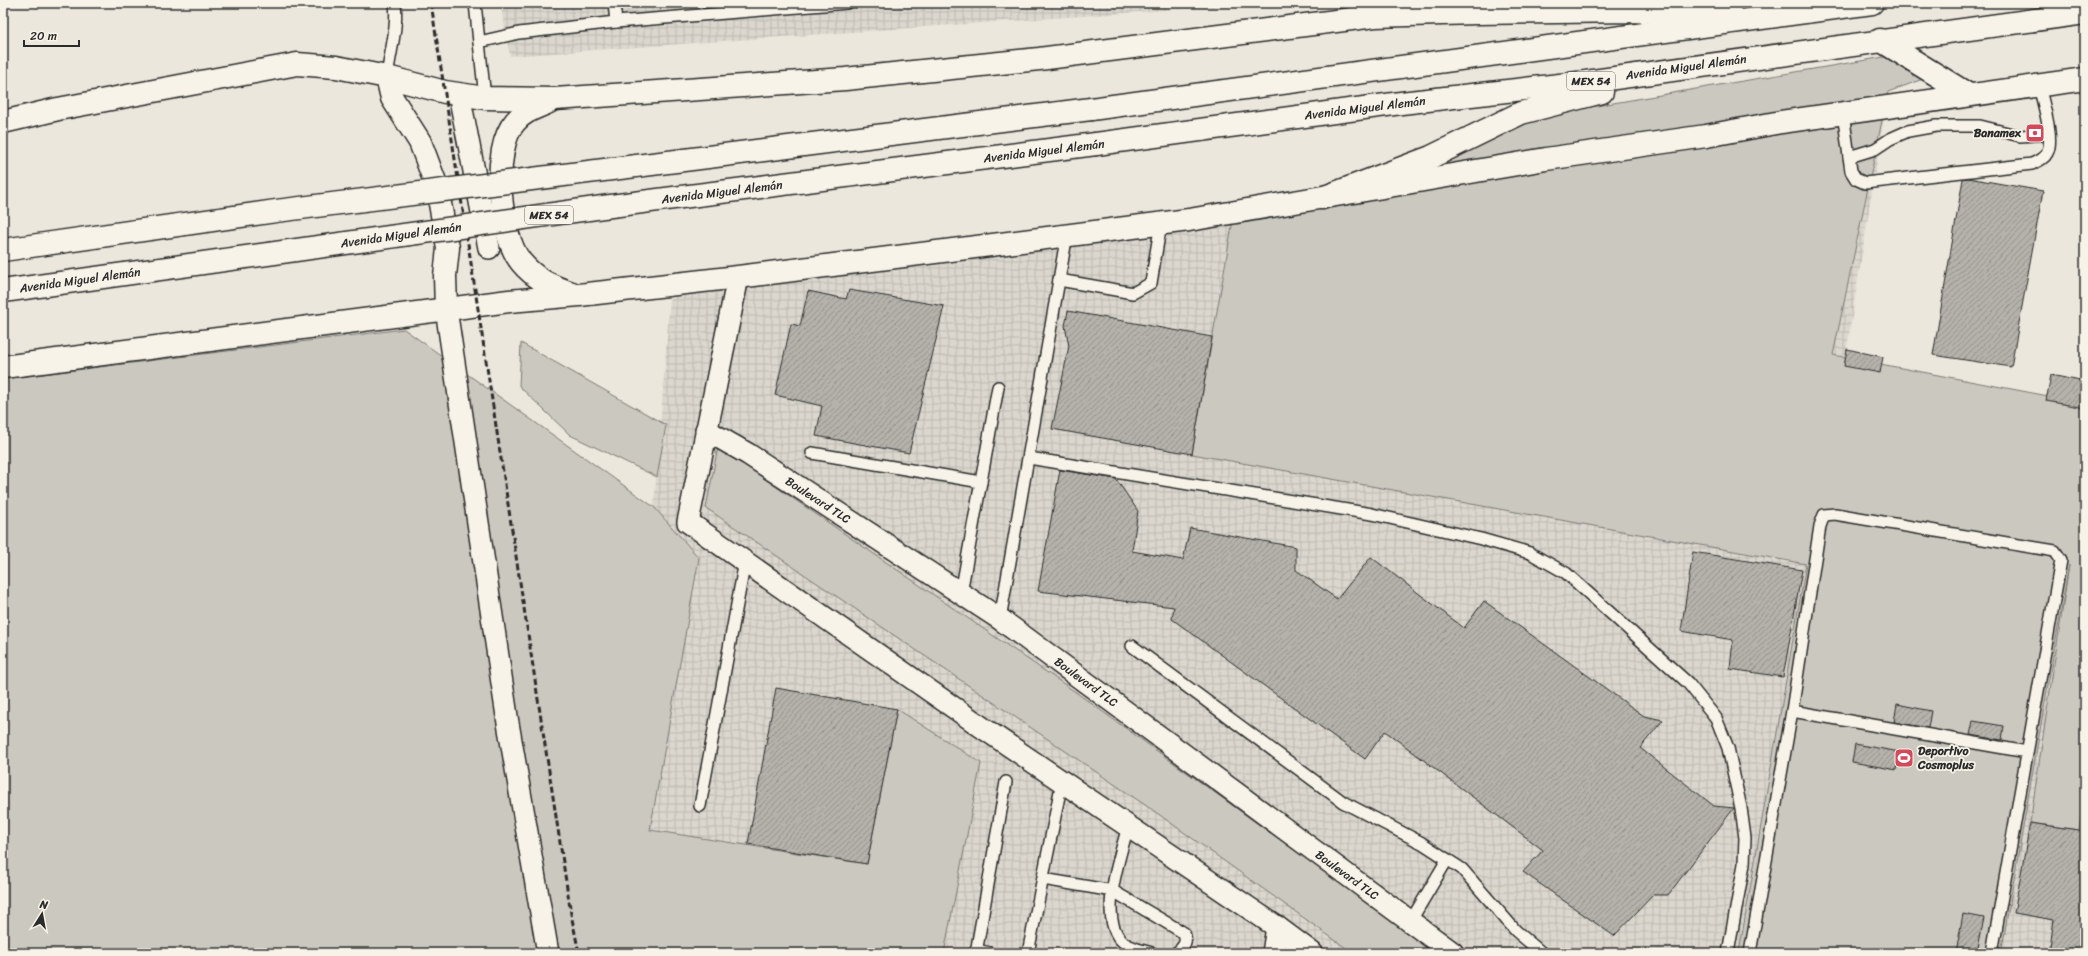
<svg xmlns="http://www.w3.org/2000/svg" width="2088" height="956" font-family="Sriracha,sans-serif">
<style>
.industrial{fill:url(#industrial-grid)}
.grass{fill:#cbc8bf;stroke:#7b7a75}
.building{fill:url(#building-hatch);stroke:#2b2b2b}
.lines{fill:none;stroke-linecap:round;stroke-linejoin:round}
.lane-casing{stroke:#2b2b2b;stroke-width:14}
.street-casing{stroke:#2b2b2b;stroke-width:24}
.secondary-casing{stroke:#2b2b2b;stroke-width:25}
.highway-casing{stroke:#2b2b2b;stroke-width:25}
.lane{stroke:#f7f3e8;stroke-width:11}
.street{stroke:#f7f3e8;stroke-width:21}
.secondary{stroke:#f7f3e8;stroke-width:22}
.highway{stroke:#f7f3e8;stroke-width:22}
.rail{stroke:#2b2b2b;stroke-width:3;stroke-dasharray:6 3;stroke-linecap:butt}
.highway-bridge-casing{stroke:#2b2b2b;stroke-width:25;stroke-linecap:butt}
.highway-bridge{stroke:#f7f3e8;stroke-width:22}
.labels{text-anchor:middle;stroke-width:3.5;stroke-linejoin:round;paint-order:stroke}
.shield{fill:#f7f3e8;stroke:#686764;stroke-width:1}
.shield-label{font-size:11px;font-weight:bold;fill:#2b2b2b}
.street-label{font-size:12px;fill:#2b2b2b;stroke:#f7f3e8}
.poi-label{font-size:12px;font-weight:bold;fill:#2b2b2b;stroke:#f7f3e8;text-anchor:end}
</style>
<defs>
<pattern id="industrial-grid" width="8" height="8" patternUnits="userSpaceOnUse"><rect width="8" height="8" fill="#dbd7ce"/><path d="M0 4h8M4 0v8" fill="none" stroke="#bcb9b1"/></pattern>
<pattern id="building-hatch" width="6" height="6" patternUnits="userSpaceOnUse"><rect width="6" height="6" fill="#b5b2ab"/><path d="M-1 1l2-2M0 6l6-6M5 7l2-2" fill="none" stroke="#93918b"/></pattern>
</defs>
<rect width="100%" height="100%" fill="#ebe7dd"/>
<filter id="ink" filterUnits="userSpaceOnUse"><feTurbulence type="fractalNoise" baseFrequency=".025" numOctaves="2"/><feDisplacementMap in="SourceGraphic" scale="8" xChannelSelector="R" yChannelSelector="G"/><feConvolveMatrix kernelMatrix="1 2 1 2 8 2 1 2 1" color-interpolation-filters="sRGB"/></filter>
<g filter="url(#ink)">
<!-- industrial -->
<g class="industrial">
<polygon points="500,3 1267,3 510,56"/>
<polygon points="1888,92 1844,366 2085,408 2085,953 641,953 654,507 670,298"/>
</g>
<!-- grass -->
<g class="grass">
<polygon points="1890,56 1923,79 1888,92 1833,355 2085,403 2085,791 2079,830 2030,823 2069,565 2001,953 1739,953 1806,564 1192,454 1233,220 1361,203 1525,118"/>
<polygon points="404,329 654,507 699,558 650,830 867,864 897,709 981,763 944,953 3,953 3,379"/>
<polygon points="521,343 666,425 657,477 570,435 519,386"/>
<polygon points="718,447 1074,691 1437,953 1353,953 1154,811 706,508"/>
</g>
<!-- building -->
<g class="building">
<polygon points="1968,178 2043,191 2011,367 1933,355 1963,179"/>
<polygon points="849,290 944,306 909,453 816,436 822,406 775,395 791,324 800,326 808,291 846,299"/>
<polygon points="1068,311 1212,337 1192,454 1052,429 1069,346 1065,326"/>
<polygon points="1847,349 1883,357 1880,373 1844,366"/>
<polygon points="2051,375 2085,382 2085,408 2046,401"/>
<polygon points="1060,470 1116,479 1138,511 1132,551 1183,560 1190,528 1296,547 1296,570 1337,599 1371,557 1464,628 1484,601 1644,716 1663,720 1640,748 1714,806 1734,808 1668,895 1653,895 1614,936 1523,872 1543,850 1385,731 1365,759 1172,619 1174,607 1038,591"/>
<polygon points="1693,552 1802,570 1783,677 1730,669 1733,640 1681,631"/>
<polygon points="776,688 897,709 867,864 748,844"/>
<polygon points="1897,704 1931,711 1928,728 1894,722"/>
<polygon points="1973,721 2004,726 2002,740 1970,735"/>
<polygon points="1855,744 1900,752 1897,770 1852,762"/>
<polygon points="2030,823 2085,831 2085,953 2049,953 2054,920 2014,913"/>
<polygon points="1963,914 1984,918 1977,953 1956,953"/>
</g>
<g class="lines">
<defs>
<g id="lane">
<polyline points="475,3 479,42"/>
<polyline points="614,3 616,22"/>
<polyline points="1370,3 1375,16"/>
<path d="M387,77C390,52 398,28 395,3"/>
<polyline points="485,98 479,42 519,33 616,22 847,3"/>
<path d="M1843,113L1851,171L1856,179L1865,183L2032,164C2038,161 2044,159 2047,153C2055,139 2042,101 2039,85"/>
<polyline points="1849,157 1875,149 1890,139 1908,131 1936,126 1980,126 2020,136 2049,134"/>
<polyline points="1059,280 1133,293 1151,283 1161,223"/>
<polyline points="812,453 981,482"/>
<polyline points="1029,458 1372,514 1481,539 1530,553 1566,573 1688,683 1716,718 1728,748 1741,808 1745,838 1744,864 1728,953"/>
<polyline points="961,593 998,387"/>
<polyline points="1000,619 1067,234"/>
<polyline points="1132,646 1343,802 1422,843 1462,869 1516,931 1542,953"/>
<polyline points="1792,711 2027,752"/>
<polyline points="700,806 745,561"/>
<path d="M1128,826C1121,854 1098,916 1121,940C1128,948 1142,950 1152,953"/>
<path d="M1043,879L1113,891L1184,933C1188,942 1183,948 1176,953"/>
<polyline points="1410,922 1447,860"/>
<polyline points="976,950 990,953"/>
<polyline points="976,953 1006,782"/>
<polyline points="1028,953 1062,781"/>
<polyline points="1750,953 1792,711 1820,526 1824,515 1835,514 2055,551 2061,560 1992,953"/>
</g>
<g id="street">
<polyline points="459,94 489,248"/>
<polyline points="738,277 688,522 983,728 1277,927 1312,953"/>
<polyline points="446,309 508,723 548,953"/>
<polyline points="706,430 748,454 1000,619 1453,953"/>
<polyline points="1273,953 1277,927"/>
</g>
<g id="secondary">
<polyline points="1880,40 1969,95"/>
<polyline points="387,77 392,98 420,142 437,187 448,248 445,276 446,309"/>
<path d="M549,102C536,108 524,111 515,122C491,149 499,235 521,262C535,279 551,286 572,293"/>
<polyline points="3,122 58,109 297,64 336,67 387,77 445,92 485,98 555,99 845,79 1039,59 1375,16 1476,13 1632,11 1732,16"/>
<polyline points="3,367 509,301 579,295 738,277 1189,220 1546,159 1706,136 1781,122 2085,79"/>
</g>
<g id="highway">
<polyline points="1091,109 1872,3"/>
<polyline points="1096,144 1401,103 1586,82 2085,13"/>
<polyline points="1322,198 1431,157 1521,113 1602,92"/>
</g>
</defs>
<!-- lane casing -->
<use href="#lane" class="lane-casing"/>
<!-- street casing -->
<use href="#street" class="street-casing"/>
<!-- secondary casing -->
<use href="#secondary" class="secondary-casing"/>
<!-- highway casing -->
<use href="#highway" class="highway-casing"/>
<!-- lane -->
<use href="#lane" class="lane"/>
<!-- street -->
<use href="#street" class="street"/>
<!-- secondary -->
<use href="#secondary" class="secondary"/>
<!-- highway -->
<use href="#highway" class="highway"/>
<!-- rail -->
<polyline class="rail" points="431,3 571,914 579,953"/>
<defs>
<g id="highway-bridge">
<polyline points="3,250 276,211 1091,109"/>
<polyline points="3,291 603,207 1096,144"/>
</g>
</defs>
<!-- highway-bridge casing -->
<use href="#highway-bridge" class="highway-bridge-casing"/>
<!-- highway-bridge -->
<use href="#highway-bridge" class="highway-bridge"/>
</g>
</g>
<!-- icons -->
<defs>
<symbol id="bank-square" viewBox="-11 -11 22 22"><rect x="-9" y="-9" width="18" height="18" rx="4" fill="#d1495b" stroke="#f7f3e8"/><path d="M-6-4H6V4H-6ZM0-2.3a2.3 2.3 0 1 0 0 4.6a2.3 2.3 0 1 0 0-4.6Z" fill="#fff"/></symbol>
<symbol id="stadium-square" viewBox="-11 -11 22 22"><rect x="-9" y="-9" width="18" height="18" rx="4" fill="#d1495b" stroke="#f7f3e8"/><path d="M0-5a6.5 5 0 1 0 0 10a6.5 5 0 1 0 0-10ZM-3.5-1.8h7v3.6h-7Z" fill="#fff"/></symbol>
</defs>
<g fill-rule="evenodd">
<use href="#bank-square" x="2024" y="122" width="22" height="22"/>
<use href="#stadium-square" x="1893" y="747" width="22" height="22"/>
</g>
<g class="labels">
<!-- shield labels -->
<g class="shield">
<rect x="1567" y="72" width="48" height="18" rx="3"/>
<rect x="525" y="206" width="48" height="18" rx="3"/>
</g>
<g class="shield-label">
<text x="1591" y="85">MEX 54</text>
<text x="549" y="219">MEX 54</text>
</g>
<!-- street labels -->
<g class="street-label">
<text transform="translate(1686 67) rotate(-8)" y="4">Avenida Miguel Alemán</text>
<text transform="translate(1365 108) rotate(-7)" y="4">Avenida Miguel Alemán</text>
<text transform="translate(1044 151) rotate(-7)" y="4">Avenida Miguel Alemán</text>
<text transform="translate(722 192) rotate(-7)" y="4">Avenida Miguel Alemán</text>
<text transform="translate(401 235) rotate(-8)" y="4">Avenida Miguel Alemán</text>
<text transform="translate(80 280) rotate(-8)" y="4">Avenida Miguel Alemán</text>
<text transform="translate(818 500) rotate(33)" y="4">Boulevard TLC</text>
<text transform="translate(1086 682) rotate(36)" y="4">Boulevard TLC</text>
<text transform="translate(1347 875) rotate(36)" y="4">Boulevard TLC</text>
</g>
<!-- poi labels -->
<g class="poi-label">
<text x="2021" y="137">Banamex</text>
<text x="1918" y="755" text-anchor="start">Deportivo<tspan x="1918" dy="14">Cosmoplus</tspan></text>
</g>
</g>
<!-- margin -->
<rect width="2088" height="956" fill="none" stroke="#f7f3e8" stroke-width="16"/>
<rect x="8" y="8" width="2072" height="940" fill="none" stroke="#2b2b2b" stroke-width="1.5" filter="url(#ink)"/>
<!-- north arrow -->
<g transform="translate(42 914) rotate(11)" stroke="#f7f3e8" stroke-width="3" paint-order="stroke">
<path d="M0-3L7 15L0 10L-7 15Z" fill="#2b2b2b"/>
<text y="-6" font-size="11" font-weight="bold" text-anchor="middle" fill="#2b2b2b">N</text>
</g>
<!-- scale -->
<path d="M24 40v6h55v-6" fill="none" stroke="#2b2b2b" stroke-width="2"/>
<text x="30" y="40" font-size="12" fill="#2b2b2b" stroke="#f7f3e8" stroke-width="3" paint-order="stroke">20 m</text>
</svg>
